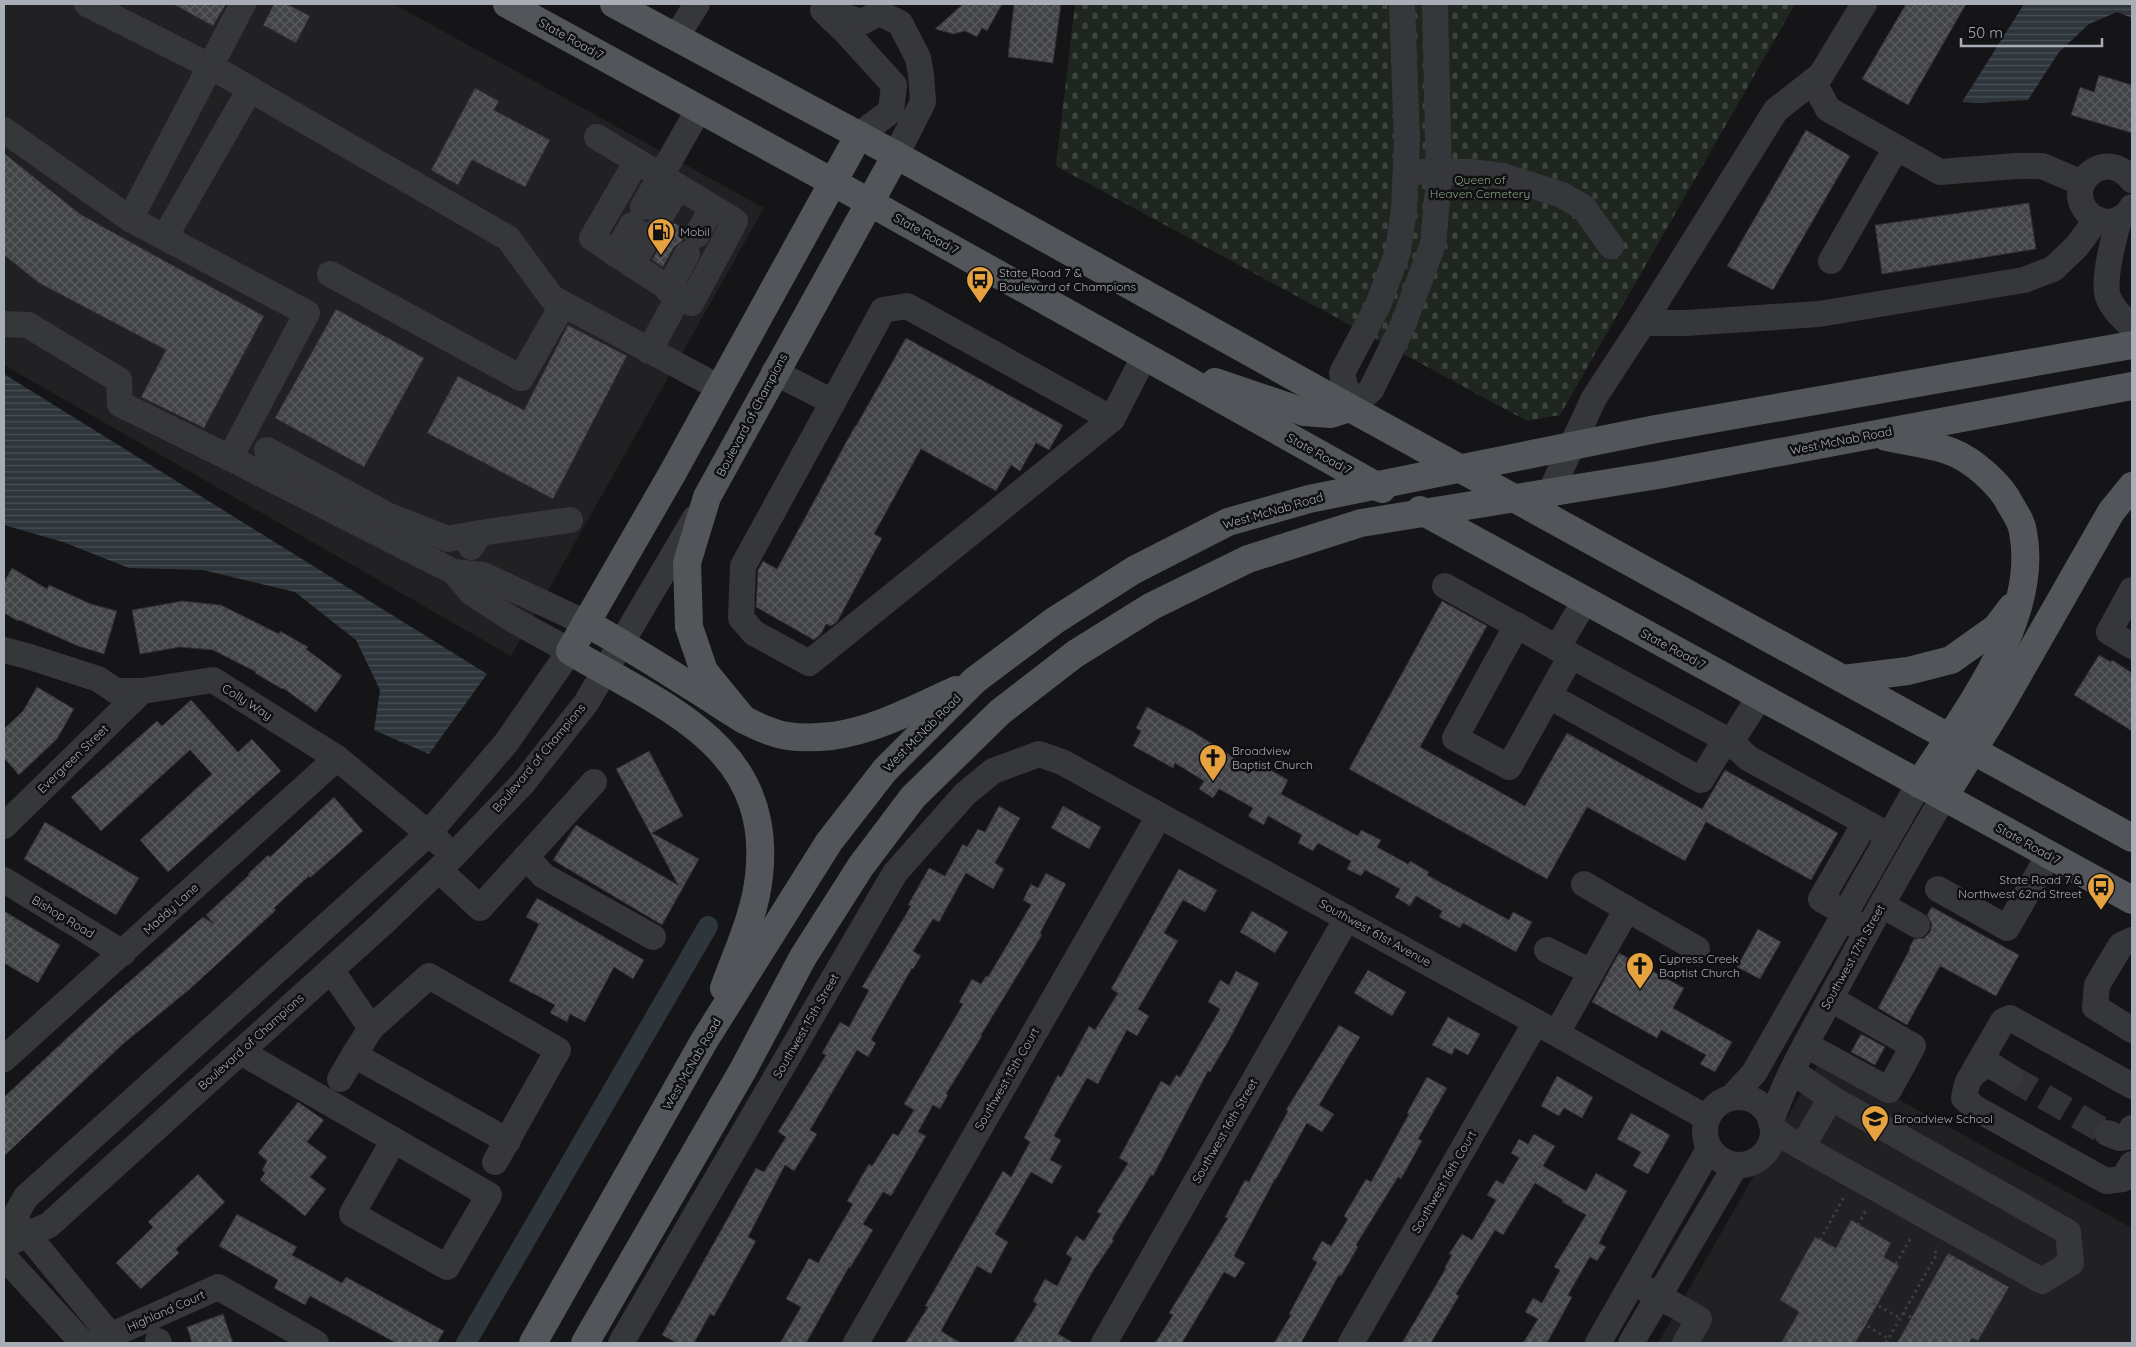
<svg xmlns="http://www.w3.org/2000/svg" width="2136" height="1347" font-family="Quicksand,sans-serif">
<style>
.built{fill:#212123}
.cemetery{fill:url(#cemetery-stones)}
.water{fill:url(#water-rules)}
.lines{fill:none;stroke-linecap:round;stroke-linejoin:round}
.canal{stroke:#2e363c;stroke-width:20}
.building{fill:url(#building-cross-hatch);stroke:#2f2f32}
.minor-tunnel{stroke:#323337;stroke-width:26;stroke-dasharray:26 13;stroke-linecap:butt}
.path{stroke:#3c3e42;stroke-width:3;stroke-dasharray:2.5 4;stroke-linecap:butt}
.minor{stroke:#36373b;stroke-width:26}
.major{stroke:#52555a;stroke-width:28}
.labels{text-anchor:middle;stroke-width:5;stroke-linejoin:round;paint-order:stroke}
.street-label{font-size:12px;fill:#a8adb6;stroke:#101012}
.park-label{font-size:12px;fill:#80a080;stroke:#101012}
.poi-label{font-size:12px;fill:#a8adb6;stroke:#101012;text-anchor:start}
</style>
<defs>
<pattern id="cemetery-stones" width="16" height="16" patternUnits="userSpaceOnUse" patternTransform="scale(1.25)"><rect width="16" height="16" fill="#1f2620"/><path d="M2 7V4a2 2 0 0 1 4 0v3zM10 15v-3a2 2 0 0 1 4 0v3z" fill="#3d433e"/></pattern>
<pattern id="water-rules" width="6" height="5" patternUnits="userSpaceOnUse" patternTransform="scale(1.25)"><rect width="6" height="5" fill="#2e363c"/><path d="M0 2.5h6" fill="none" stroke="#495056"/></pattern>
<pattern id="building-cross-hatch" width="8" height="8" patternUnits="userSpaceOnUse" patternTransform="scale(1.25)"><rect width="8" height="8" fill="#424346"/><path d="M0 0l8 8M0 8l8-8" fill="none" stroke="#5a5b5e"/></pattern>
</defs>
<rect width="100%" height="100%" fill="#151517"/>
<!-- built -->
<g class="built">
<polygon points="4,4 394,4 764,208 511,656 4,365"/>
<polygon points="1822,1057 2132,1228 2132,1343 1658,1343"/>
</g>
<!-- cemetery -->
<polygon class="cemetery" points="1075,4 1795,4 1560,415 1527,421 1056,166"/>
<!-- water -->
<g class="water">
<polygon points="2024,4 2132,4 2132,18 2117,12 2089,24 2059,52 2028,100 1978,103 1962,102"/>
<polygon points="4,374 487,674 429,754 374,730 380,690 356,640 295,592 203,570 129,568 63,542 4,525"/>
</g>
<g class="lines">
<!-- canal -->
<polyline class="canal" points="466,1343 708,926"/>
</g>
<!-- building -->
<g class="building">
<polygon points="173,4 226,4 213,26"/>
<polygon points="274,4 287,4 310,16 296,43 263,25"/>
<polygon points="963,4 1002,4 987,31 982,28 977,37 965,31 953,34 935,29"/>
<polygon points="1014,4 1061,4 1053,63 1008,57"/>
<polygon points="1906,4 1966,4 1908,105 1862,79"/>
<polygon points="2099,75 2132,85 2132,133 2071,115 2080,87 2094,92"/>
<polygon points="475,88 499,101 494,110 550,140 525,187 472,160 458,185 431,170"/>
<polygon points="1806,130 1850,156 1773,290 1727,266"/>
<polygon points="4,153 80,214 264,316 204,428 141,397 166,350 39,283 4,255"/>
<polygon points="2029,203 2036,249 1882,274 1875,225"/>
<polygon points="674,223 684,228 683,240 674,247 663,267 652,260 663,241 664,230"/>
<polygon points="336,309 424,358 364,467 275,418"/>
<polygon points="568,325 627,356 553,499 427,433 458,376 524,410"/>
<polygon points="906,338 1063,425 1049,450 1036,443 1020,471 1011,465 996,491 921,449 874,534 882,538 837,622 831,626 826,624 821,634 814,640 756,607 758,570 763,561 777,569 855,426 856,426"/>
<polygon points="12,568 47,589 49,585 91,604 117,611 104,654 78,646 19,620 18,621 4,613 4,582"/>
<polygon points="182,601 221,605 279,634 280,631 308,647 306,649 342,676 316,712 283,688 282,689 255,673 256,672 213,650 180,647 140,654 132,610"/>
<polygon points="1442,601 1487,626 1420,747 1525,806 1567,733 1702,809 1725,770 1838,833 1811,880 1706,822 1685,861 1587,807 1547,879 1349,769"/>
<polygon points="2099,655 2111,662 2112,660 2132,673 2132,731 2074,695"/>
<polygon points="37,687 74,709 57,739 19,775 4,758 4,729 23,711"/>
<polygon points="191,700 238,752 252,739 281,771 168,872 140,840 212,774 190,750 101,831 71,797 157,721 162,726"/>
<polygon points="1147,707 1192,731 1252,769 1256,762 1288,780 1281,794 1358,836 1361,830 1381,840 1377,847 1408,864 1410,861 1429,872 1427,875 1509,920 1513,912 1532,922 1516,952 1463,923 1460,928 1439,917 1442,911 1416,896 1410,906 1395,897 1400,889 1365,870 1361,876 1347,869 1351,861 1318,843 1313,851 1298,843 1302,835 1268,816 1264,825 1248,816 1253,808 1219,789 1213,798 1199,789 1204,781 1175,763 1173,768 1133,746 1141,731 1136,728"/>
<polygon points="649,751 683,816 652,833 699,859 662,925 553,860 576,825 678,885 616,769"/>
<polygon points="334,797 363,831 310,878 309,876 274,908 276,910 190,989 123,1044 4,1156 4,1097 98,1009 203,917 214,924 206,915 249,875 248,874 268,855 270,857"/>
<polygon points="999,806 1020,818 995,863 1004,869 993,889 966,873 939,922 933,919 913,951 921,956 913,969 912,968 871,1040 876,1043 868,1057 857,1050 810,1130 817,1134 794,1171 785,1165 748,1237 756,1241 714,1316 710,1314 694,1343 677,1343 662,1335 756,1168 764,1172 786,1137 778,1132 826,1055 822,1053 840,1022 849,1027 869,990 862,987 911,906 908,905 929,868 945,876 963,844 967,847 978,829 985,832"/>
<polygon points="1063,806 1101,827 1089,849 1051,828"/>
<polygon points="45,822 139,878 116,915 24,859"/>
<polygon points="1179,869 1217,890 1205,912 1183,900 1164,933 1178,941 1138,1009 1149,1016 1137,1036 1127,1030 1098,1084 1087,1078 1054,1136 1061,1140 1050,1160 1062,1166 1052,1184 1031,1172 995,1234 1008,1242 991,1274 977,1266 941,1331 961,1343 905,1343 928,1307 925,1306 1003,1171 1011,1177 1030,1142 1024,1138 1058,1075 1061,1077 1089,1026 1095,1030 1118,993 1111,989"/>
<polygon points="1046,873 1066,884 1040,933 1042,935 981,1035 982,1036 946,1094 948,1095 940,1109 933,1105 918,1132 926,1136 891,1196 883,1192 863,1224 873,1230 850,1268 849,1267 806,1343 780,1343 801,1307 786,1299 809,1258 818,1263 853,1204 847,1201 869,1164 872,1166 893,1133 898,1136 914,1110 904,1104 963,1004 959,1002 972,979 981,984 986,976 988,977 1031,905 1023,900 1031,884 1038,888"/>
<polygon points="537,898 644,960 633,979 614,967 585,1022 570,1014 567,1022 550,1013 555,1005 509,981 539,924 526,917"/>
<polygon points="1932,907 2019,955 1996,996 1940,966 1907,1025 1878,1008 1910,949 1909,948 1914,939 1924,938 1930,932 1932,924 1927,915"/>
<polygon points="4,911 60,945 38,983 4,963"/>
<polygon points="1252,911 1288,932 1275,953 1240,932"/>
<polygon points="1758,929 1781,942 1760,979 1737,967"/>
<polygon points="1619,953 1684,988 1673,1008 1732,1042 1715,1072 1700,1064 1706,1055 1661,1030 1657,1038 1592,1002"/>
<polygon points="1368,970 1406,992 1392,1016 1354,993"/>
<polygon points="1236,971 1259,983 1229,1040 1210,1072 1208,1071 1153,1176 1151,1175 1112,1239 1114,1240 1093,1271 1058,1334 1074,1343 1013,1343 1037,1304 1033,1301 1045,1279 1057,1286 1072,1258 1066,1254 1076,1236 1084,1241 1101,1214 1097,1212 1128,1163 1119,1158 1161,1081 1170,1086 1176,1075 1180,1077 1220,1009 1208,1002 1220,980 1229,985"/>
<polygon points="1448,1017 1480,1034 1468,1055 1455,1048 1452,1055 1432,1045"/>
<polygon points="1339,1025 1360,1037 1319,1105 1334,1114 1322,1132 1307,1123 1276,1179 1275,1179 1234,1256 1245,1263 1235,1278 1224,1272 1182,1343 1155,1343 1173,1315 1169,1313 1228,1218 1225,1217 1245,1180 1249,1182 1288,1111 1286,1110"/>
<polygon points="1861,1034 1885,1047 1875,1065 1851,1052"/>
<polygon points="1557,1076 1593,1097 1582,1118 1564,1108 1559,1116 1541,1106"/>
<polygon points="1427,1077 1447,1088 1418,1139 1422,1141 1401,1179 1398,1177 1356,1245 1358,1247 1341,1276 1339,1275 1301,1343 1274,1343 1291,1315 1289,1314 1317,1262 1312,1259 1322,1241 1331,1246 1348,1219 1344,1216 1366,1179 1371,1182 1409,1114 1407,1113"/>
<polygon points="298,1102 324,1120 307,1142 327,1157 310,1177 326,1189 305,1216 260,1180 265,1173 262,1170 267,1161 258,1153"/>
<polygon points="1631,1113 1670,1135 1648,1174 1633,1166 1641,1152 1617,1139"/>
<polygon points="1534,1134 1555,1146 1543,1166 1586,1191 1596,1173 1627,1191 1599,1243 1606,1247 1597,1261 1590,1257 1568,1295 1572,1297 1547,1343 1523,1343 1538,1319 1525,1312 1533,1298 1542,1303 1560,1270 1554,1267 1586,1215 1562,1202 1563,1200 1535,1183 1503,1235 1495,1230 1456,1294 1459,1296 1431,1343 1402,1343 1446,1268 1445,1267 1452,1255 1449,1254 1462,1234 1472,1240 1496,1200 1487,1195 1496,1180 1503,1184 1519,1158 1511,1153 1519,1139 1528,1144"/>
<polygon points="198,1174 225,1202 176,1249 179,1253 141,1289 116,1263 153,1227 148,1222"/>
<polygon points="237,1214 297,1247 292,1255 342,1283 346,1277 444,1331 437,1343 396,1343 310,1296 305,1305 274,1288 278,1280 219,1246"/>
<polygon points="1851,1220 1891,1243 1884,1257 1899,1266 1867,1323 1855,1343 1781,1343 1799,1312 1780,1300 1793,1276 1815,1237 1836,1248"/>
<polygon points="1948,1253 2009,1287 1978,1341 1972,1338 1969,1343 1897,1343"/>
<polygon points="223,1314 233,1343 192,1343 187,1327"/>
</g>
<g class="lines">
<!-- minor-tunnel -->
<polyline class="minor-tunnel" points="2010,1077 2107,1133"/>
<!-- path -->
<g class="path">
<polyline points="1858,1225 1866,1210"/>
<polyline points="1820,1240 1844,1197"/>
<polyline points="1896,1264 1912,1236"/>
<polyline points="1873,1303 1900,1318"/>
<polyline points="1903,1313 1918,1321"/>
<polyline points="1862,1323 1889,1339"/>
<polyline points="1886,1343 1937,1254 1934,1249"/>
</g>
<!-- minor -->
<g class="minor">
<polyline points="87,4 210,66 508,238 552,298 720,388"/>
<polyline points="1402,4 1407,140 1404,210 1398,251 1378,305 1342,373 1350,408 1371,390 1403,325 1433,244 1439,179 1435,4"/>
<polyline points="823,10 862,22 879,13 900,23 918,58 921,74 923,102 896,155"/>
<polyline points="826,13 845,31 894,85 891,111 859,135"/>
<polyline points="676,37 697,4"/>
<polyline points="1813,81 1828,109 1940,172 2016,166 2042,166 2082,183"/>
<polyline points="4,130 130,219 307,313 230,458 454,572 472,593 513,620 570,651 506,743 428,834 26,1197 4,1235"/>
<path d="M597,137C643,165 689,193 735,221L691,303L592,238L637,161"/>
<polyline points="1421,172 1471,172 1503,176 1562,195 1584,208 1611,246"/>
<path d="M2132,180C2106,146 2063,184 2087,212C2092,218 2099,221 2107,222C2118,222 2127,216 2132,207"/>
<polyline points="643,207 699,109"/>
<polyline points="661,216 678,187"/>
<polyline points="130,219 243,4"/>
<path d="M2119,219C2114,238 2104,274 2107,293C2110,307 2123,318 2132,327"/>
<polyline points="697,235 712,208"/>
<polyline points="165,237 250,89"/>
<polyline points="615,254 632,225"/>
<polyline points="1831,261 1896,148"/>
<polyline points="632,265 650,234"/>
<polyline points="330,274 521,378 563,304"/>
<polyline points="668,290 687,254"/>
<polyline points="1643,323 1686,323 1819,314 2024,280 2053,269 2077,246 2097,219"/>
<polyline points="4,324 28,325 119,380 120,404 230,458"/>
<polyline points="649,351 679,296"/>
<polyline points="774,372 833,402 743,566 741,618 754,633 809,663 1112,419 1144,357"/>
<polyline points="833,402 883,310 907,306 1112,419"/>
<polyline points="267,450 387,515 448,539 480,533"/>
<polyline points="1542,510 1594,398 1643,323 1776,110 1821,75 1864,4"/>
<polyline points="471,547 480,533 570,520"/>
<polyline points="454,572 483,575 586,623"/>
<polyline points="1445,586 1557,648 1585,601"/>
<polyline points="2132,590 2109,632 2132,646"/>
<polyline points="1517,625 1455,738 1509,767 1571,656"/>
<polyline points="1557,648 1731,742 1748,758 1888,835"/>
<polyline points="4,650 27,656 98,679 116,691 142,691 213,680 337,758 441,844"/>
<polyline points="1549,696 1701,780 1718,752 1731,742 1760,696"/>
<polyline points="4,826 142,691"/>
<polyline points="526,857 544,876 653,937"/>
<polyline points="439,870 480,908 594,782"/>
<polyline points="4,880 123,953"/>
<polyline points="1938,889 2007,928 2049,855"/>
<polyline points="1882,905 1917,925"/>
<polyline points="1627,909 1697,949"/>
<polyline points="1856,925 1844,913 1821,899 1865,823"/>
<polyline points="2132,940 2121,945 2097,985 2095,1007 2132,1030"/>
<polyline points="1547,950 1591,972"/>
<polyline points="331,970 371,1028 429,976 558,1050 495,1162"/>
<polyline points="371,1028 354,1055 508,1141"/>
<polyline points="1557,1033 1627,909 1584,884"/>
<polyline points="1806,1045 1889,1090 1913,1046 1831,999"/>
<polyline points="241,1052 489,1195 447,1267 352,1214 394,1140"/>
<polyline points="4,1059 337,758"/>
<polyline points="1973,1073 2003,1021 2010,1018 2132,1086"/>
<path d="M2010,1077L1989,1064C1971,1074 1967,1077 1964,1098L1975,1108L2106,1181L2123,1179L2132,1164"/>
<polyline points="340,1079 354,1055"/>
<circle cx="1739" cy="1131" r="34"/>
<polyline points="1731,1098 1754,1073 1919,784"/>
<path d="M1771,1122C1786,1076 1811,1035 1834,992C1869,927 1905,861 1944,797"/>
<polyline points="1773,1128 1784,1137 2042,1281 2071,1263 2068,1232 1831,1098 1792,1071"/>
<polyline points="2107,1133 2120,1138 2127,1137 2132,1128"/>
<polyline points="1802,1147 1831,1098"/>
<polyline points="16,1221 111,1336 114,1343"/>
<polyline points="4,1245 49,1225 384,922 454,855 523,783 586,703 695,518"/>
<polyline points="4,1257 83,1343"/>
<polyline points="1644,1288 1699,1319 1685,1343"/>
<polyline points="158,1341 159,1343"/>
<polyline points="94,1343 218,1287 316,1343"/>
<polyline points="621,1343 895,873 965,794 993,771 1039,754 1062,762 1536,1022 1707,1118"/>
<polyline points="856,1343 1159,816"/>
<polyline points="1104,1343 1347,918"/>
<polyline points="1351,1343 1536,1022"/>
<polyline points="1598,1343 1709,1149"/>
<polyline points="1631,1343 1736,1165"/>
</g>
<!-- major -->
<g class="major">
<polyline points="507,4 869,202 1382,489"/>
<polyline points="614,4 896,155 1350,408 2132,838"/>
<polyline points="1215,382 1304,412 1331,414 1350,408"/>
<path d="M1886,437C1907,442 1933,444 1952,452C1973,460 2001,485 2010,504C2015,513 2022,522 2023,532C2040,620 1964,713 1919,784"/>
<polyline points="1420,510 2132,900"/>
<path d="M586,623C625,644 662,668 699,691C722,706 745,723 772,732C790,739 813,738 832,736C876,730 916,708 956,690"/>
<polyline points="1843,679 1908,671 1951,660 1996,628 2012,607"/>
<polyline points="744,720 704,671 689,627 687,563 707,497 896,155"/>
<polyline points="1944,797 1999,708 2111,512 2132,486"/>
<path d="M724,988C737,952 755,915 759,876C774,745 663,707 570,651L672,474L859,135"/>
<polyline points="533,1343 704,1041 829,842 885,770 975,680 1054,621 1134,570 1228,522 1309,499 1656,429 2132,345"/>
<polyline points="585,1343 743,1070 803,957 861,866 913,797 1000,712 1075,654 1152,606 1248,559 1361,523 1658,475 2132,386"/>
</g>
</g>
<!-- icons -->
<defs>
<symbol id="fuel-pin" viewBox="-11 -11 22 30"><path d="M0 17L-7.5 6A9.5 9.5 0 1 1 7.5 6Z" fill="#e5a23e" stroke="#101012"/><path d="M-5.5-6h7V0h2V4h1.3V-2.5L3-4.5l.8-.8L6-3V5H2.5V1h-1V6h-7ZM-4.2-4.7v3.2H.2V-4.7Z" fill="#111"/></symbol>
<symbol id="bus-pin" viewBox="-11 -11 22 30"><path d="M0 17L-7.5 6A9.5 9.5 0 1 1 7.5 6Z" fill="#e5a23e" stroke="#101012"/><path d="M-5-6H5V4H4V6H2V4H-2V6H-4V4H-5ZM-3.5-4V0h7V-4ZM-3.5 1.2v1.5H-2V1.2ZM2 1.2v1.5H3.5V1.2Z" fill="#111"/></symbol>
<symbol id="church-pin" viewBox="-11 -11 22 30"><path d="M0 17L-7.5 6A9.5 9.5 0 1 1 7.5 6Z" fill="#e5a23e" stroke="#101012"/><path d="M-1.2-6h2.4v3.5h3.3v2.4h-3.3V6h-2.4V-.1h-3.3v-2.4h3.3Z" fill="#111"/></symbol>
<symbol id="school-pin" viewBox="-11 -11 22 30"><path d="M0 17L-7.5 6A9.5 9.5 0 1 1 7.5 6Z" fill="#e5a23e" stroke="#101012"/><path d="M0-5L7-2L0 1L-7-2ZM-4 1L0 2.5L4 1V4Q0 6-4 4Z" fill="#111"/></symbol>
</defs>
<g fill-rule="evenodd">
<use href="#fuel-pin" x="645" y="216" width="32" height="43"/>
<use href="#bus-pin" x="964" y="264" width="32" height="43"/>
<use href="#church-pin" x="1197" y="742" width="32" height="43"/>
<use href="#bus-pin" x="2085" y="871" width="32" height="43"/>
<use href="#church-pin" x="1624" y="950" width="32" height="43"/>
<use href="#school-pin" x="1859" y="1103" width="32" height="43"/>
</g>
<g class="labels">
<!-- street labels -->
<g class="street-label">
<text transform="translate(571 39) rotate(29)" y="4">State Road 7</text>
<text transform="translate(926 234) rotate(29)" y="4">State Road 7</text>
<text transform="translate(752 415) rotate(-62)" y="4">Boulevard of Champions</text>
<text transform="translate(1841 441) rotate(-11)" y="4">West McNab Road</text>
<text transform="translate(1319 454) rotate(29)" y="4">State Road 7</text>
<text transform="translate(1273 511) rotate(-16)" y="4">West McNab Road</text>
<text transform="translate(1673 649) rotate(28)" y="4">State Road 7</text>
<text transform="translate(247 702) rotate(32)" y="4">Colly Way</text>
<text transform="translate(922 733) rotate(-45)" y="4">West McNab Road</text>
<text transform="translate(539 758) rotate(-50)" y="4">Boulevard of Champions</text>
<text transform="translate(73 759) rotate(-44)" y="4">Evergreen Street</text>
<text transform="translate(2028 844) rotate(29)" y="4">State Road 7</text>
<text transform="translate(171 909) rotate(-42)" y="4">Maddy Lane</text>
<text transform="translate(63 917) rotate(31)" y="4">Bishop Road</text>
<text transform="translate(1375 933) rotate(29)" y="4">Southwest 61st Avenue</text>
<text transform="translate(1853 957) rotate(-61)" y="4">Southwest 17th Street</text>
<text transform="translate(806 1026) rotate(-60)" y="4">Southwest 15th Street</text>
<text transform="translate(251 1042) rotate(-42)" y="4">Boulevard of Champions</text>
<text transform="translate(692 1064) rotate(-60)" y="4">West McNab Road</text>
<text transform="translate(1007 1079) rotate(-60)" y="4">Southwest 15th Court</text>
<text transform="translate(1225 1131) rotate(-60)" y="4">Southwest 16th Street</text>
<text transform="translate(1444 1182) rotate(-60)" y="4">Southwest 16th Court</text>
<text transform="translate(166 1311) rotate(-24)" y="4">Highland Court</text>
</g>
<!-- park labels -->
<g class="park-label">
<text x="1480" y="184">Queen of<tspan x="1480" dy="14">Heaven Cemetery</tspan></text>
</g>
<!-- poi labels -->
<g class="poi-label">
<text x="680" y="236">Mobil</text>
<text x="999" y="277">State Road 7 &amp;<tspan x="999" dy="14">Boulevard of Champions</tspan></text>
<text x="1232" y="755">Broadview<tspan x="1232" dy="14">Baptist Church</tspan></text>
<text x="2082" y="884" text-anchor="end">State Road 7 &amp;<tspan x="2082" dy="14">Northwest 62nd Street</tspan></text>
<text x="1659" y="963">Cypress Creek<tspan x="1659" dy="14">Baptist Church</tspan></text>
<text x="1894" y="1123">Broadview School</text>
</g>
</g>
<!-- border -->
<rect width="2136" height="1347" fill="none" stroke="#a8adb6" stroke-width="10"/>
<!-- scale -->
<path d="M1961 38v8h141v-8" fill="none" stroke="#a8adb6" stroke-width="2.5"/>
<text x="1968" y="38" font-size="15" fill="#a8adb6" stroke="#101012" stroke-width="4" paint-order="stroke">50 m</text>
</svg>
